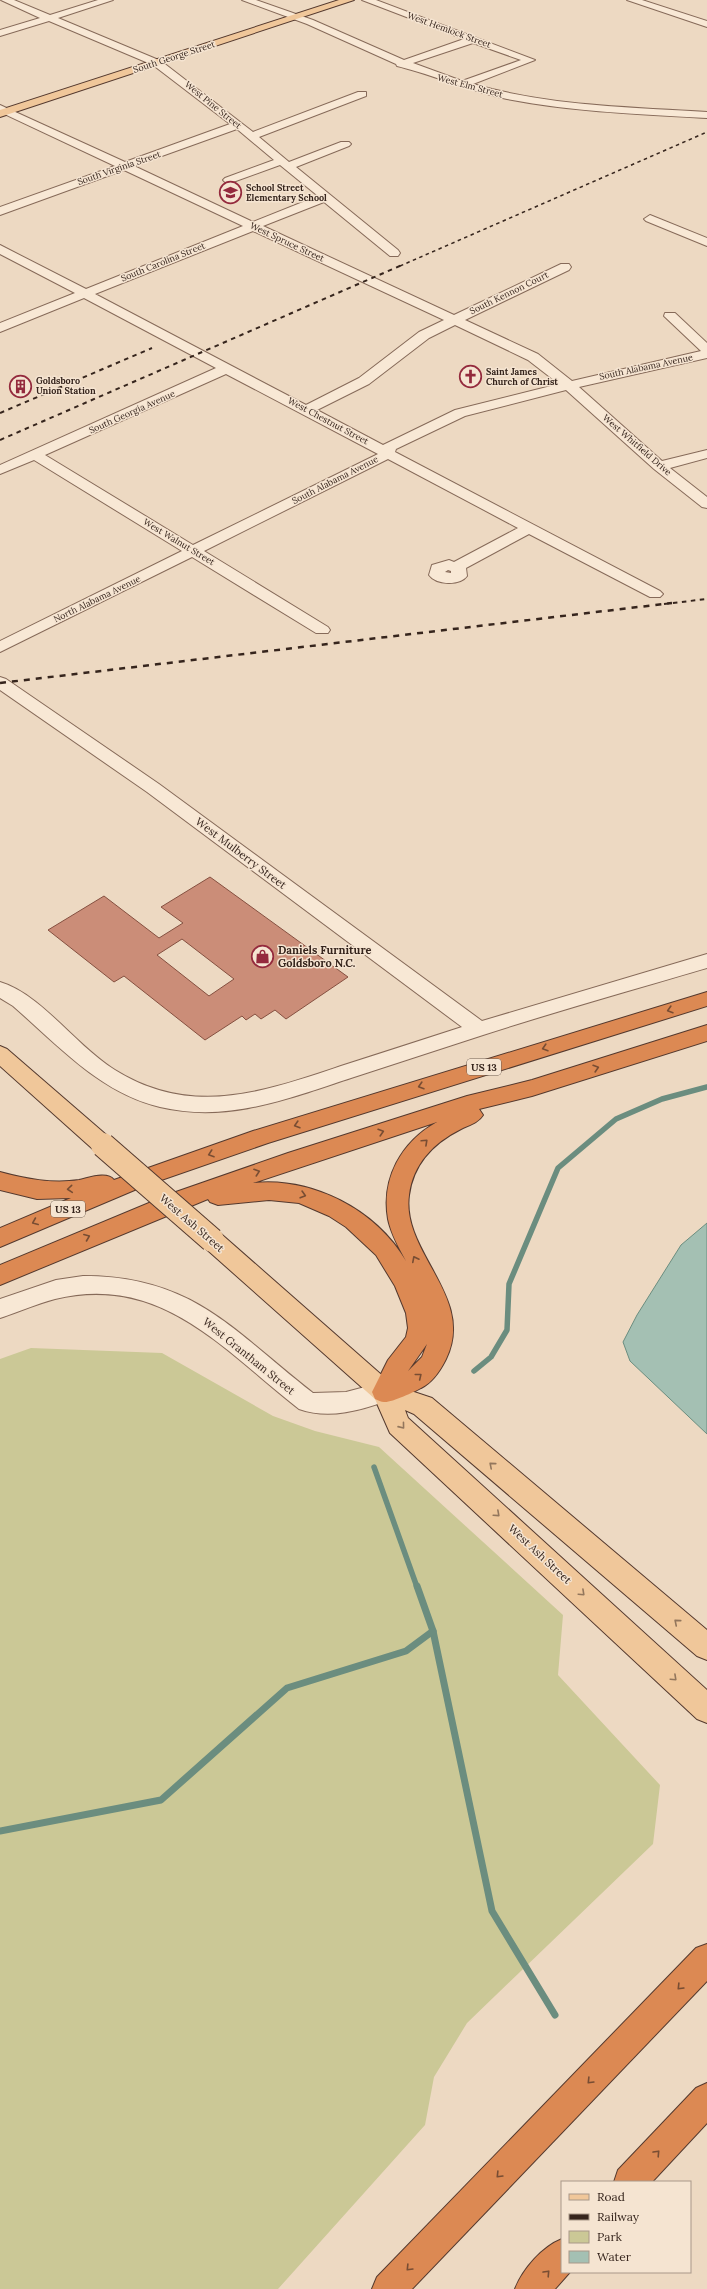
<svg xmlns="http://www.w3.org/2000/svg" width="707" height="2289" font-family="Lora,serif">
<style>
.green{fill:#cbc896}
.water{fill:#a4c0b3;stroke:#6b8d7f}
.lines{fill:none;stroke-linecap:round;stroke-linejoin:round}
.stream-far1{stroke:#6b8d7f;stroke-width:5.5}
.stream{stroke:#6b8d7f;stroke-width:7}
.building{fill:#cb8d78;stroke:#855040;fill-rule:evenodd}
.minor-casing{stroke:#866a59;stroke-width:2}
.major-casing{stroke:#54392e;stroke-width:2}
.highway-casing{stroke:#54392e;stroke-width:2}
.minor{fill:#f8e8d5;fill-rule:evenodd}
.major{fill:#f0c79a;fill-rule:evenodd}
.highway{fill:#dc8953;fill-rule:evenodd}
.rail-far2{stroke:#36251d;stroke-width:1.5;stroke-dasharray:3.5 3.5;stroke-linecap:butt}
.rail-far1{stroke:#36251d;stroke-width:2;stroke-dasharray:4.5 4.5;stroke-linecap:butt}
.rail{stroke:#36251d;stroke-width:2.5;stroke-dasharray:6 6;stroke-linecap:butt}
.major-bridge-casing{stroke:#54392e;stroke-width:26;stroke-linecap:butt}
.major-bridge{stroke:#f0c79a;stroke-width:24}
.oneway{stroke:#784d33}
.oneway2{stroke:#93765c}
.labels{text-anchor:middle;stroke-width:3;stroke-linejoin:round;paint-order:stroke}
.far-street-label{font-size:9px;fill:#36251d;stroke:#f5e4d1}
.far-poi-label{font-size:9px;font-weight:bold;fill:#36251d;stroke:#f5e4d1;text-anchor:start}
.shield{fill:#f5e4d1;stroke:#6f5e53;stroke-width:1}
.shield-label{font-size:10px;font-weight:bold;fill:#36251d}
.street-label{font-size:11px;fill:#36251d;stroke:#f5e4d1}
.poi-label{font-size:11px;font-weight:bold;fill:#36251d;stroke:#f5e4d1;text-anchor:start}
</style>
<rect width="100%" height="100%" fill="#edd9c2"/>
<!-- green -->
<polygon class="green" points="31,1348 162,1353 273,1416 315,1431 379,1447 563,1615 558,1675 660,1785 653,1844 467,2023 434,2077 425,2125 278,2289 0,2289 0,1359"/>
<!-- water -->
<polygon class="water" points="707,1223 707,1434 630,1361 623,1342 637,1315 681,1245"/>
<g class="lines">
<!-- stream-far1 -->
<g class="stream-far1">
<polyline points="474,1371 491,1357 507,1330 509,1284 558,1168 616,1119 662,1099 707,1087"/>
<polyline points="374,1467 417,1587"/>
</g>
<!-- stream -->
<g class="stream">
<polyline points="417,1586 433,1631 492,1911 555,2015"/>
<polyline points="0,1831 161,1800 287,1688 406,1651 433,1631"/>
</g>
</g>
<!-- building -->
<path class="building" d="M210,877L348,977L286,1019L275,1010L261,1019L255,1014L246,1020L242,1016L205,1040L124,976L114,982L48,930L104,896L159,938L183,923L161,907ZM182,939L234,979L209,996L157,955Z"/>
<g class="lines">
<defs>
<g id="minor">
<path d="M1,0H14L50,15L98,0H113L58,18L161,61L253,132L358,92H366V96L259,137L289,162L341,142H349L351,144L349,146L296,167L398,250L400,253L398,256H390L324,202L263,226L454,315L561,264H569L571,267L569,270L465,320L538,354L572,381L701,351L664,316L665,313H675L707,343V358L579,387L662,461L707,450V458L670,468L707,497V508L702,507L654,469L566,390L465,416L396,449L395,452L660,591L663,594L660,597H650L529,534L466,568L467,576C460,586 436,585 429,575L432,565L449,560L454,562L518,528L388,459L204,551L328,627L330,630L328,633H316L192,557L0,652V641L182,551L34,460L0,474V465L216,368L84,298L0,332V323L75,293L0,254V245L86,289L243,226L124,170L0,215V207L115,166L0,112V105L125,162L230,124L153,65L49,21L0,36V30L40,18ZM237,129L274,160L225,178L223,180L225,182H233L280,165L318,196L253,222L134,166ZM253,231L444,320L419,332L359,378L306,405L95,294ZM455,325L528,360L559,384L455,410L383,445L317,410L369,384L429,338ZM226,374L378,454L193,545L45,455ZM448,570L451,571V573L445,572Z"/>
<path d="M242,0H256L313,20L404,60L464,39L362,0H376L535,60L473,84C549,106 629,107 707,112V118C640,114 573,112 507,99C468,91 434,75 397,66L396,64L307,24ZM473,43L521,60L462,81L413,63Z"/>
<polygon points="627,0 642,0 707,21 707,27"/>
<polygon points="650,215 707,238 707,246 646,221 644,219"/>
<path d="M0,677L6,679L159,784L482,1021L707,954V968C632,990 557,1011 483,1035C439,1049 395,1064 351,1078C287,1099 228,1123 160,1107C100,1093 58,1045 13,1006L0,998V982C41,994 77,1047 115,1070C192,1118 263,1092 341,1066C382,1053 422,1040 462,1027L147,792L0,690Z"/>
<path d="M83,1276C194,1276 233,1331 313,1393L346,1392L384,1382L392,1385L396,1392L392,1399C362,1410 330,1420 299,1409C223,1350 162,1273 55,1299C36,1304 18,1312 0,1318V1299L56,1280Z"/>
</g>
<g id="major">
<polygon points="339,0 354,0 0,117 0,110"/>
<polygon points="0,1046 7,1049 111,1139 114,1145 111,1151 103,1153 95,1151 0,1066"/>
<polygon points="212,1231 220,1233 393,1385 432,1398 707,1630 707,1660 697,1656 414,1414 405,1410 408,1418 707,1690 707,1723 697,1719 390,1433 375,1399 204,1247 201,1240 204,1233"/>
</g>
<g id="highway">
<path d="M707,992V1006L268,1143L144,1186L0,1247V1228L71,1198L37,1199L0,1190V1172C26,1179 52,1184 79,1180C89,1178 107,1171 114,1180L253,1131Z"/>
<path d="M707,1025V1041L532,1096L479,1109L483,1115C478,1123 469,1125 461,1129C433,1143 413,1164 409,1195C401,1253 476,1297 446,1359C440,1371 433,1382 421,1388C414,1392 391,1403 384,1402C381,1402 378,1400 375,1399L372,1392L388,1360L406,1337L408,1328L406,1313L395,1286L376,1255L346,1227L329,1216L299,1203L269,1200L218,1205L210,1202L208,1199L0,1285V1265L173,1193L288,1153L467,1096L532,1080ZM437,1122C401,1142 381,1179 388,1219C391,1234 399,1248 406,1261C375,1209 312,1177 253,1183ZM427,1344L422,1357L408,1371Z"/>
<polygon points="707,1944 707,1981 412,2289 372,2289 377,2277 696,1948"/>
<polygon points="707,2083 707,2123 652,2182 614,2182 618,2170 696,2088"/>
<path d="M562,2239V2272H570L555,2289H515C523,2269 542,2247 562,2239Z"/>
</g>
</defs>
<!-- minor casing -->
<use href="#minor" class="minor-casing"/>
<!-- major casing -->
<use href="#major" class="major-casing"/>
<!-- highway casing -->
<use href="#highway" class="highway-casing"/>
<!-- minor -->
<use href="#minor" class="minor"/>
<!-- major -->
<use href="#major" class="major"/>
<!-- highway -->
<use href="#highway" class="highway"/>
<!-- rail-far2 -->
<polyline class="rail-far2" points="400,266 707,132"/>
<!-- rail-far1 -->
<g class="rail-far1">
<polyline points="0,413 152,348"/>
<polyline points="0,440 402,265"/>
<polyline points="664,604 707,599"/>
</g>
<!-- rail -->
<polyline class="rail" points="0,683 672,603"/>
<defs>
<polyline id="major-bridge" points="103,1145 212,1240"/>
</defs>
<!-- major-bridge casing -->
<use href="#major-bridge" class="major-bridge-casing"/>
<!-- major-bridge -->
<use href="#major-bridge" class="major-bridge"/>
</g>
<!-- one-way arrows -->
<defs><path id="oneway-chevron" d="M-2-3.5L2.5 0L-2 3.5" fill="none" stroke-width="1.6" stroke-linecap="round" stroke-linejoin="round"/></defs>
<g class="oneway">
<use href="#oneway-chevron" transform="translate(670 1010) rotate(163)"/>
<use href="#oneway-chevron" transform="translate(545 1048) rotate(163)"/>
<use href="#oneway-chevron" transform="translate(596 1068) rotate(-17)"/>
<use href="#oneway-chevron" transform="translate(421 1086) rotate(163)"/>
<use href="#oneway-chevron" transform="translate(297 1125) rotate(163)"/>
<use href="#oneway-chevron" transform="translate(381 1132) rotate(-17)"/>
<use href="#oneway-chevron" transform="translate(425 1142) rotate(-43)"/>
<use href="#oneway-chevron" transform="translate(211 1154) rotate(161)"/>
<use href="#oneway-chevron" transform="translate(257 1172) rotate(-19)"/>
<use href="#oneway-chevron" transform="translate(70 1189) rotate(175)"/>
<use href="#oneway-chevron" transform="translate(303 1195) rotate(16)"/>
<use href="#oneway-chevron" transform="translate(35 1222) rotate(157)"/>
<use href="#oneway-chevron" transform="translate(87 1237) rotate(-22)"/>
<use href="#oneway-chevron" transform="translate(415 1259) rotate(-117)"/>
<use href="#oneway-chevron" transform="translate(419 1376) rotate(-39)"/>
<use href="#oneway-chevron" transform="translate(680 1987) rotate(134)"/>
<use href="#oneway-chevron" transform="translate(590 2081) rotate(134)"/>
<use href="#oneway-chevron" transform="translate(657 2153) rotate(-47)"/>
<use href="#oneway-chevron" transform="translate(499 2175) rotate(134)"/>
<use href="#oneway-chevron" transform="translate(409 2268) rotate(134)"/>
<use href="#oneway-chevron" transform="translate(547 2273) rotate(-47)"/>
</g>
<g class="oneway2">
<use href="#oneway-chevron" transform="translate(402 1426) rotate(51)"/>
<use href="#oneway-chevron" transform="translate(492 1465) rotate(-139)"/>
<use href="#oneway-chevron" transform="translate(497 1514) rotate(42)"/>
<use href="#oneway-chevron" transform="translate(582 1593) rotate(43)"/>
<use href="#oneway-chevron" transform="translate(677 1622) rotate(-140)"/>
<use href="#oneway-chevron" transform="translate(674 1678) rotate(43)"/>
</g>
<!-- icons -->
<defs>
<symbol id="school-ring" viewBox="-11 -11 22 22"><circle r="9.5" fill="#f5e4d1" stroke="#942a3d" stroke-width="1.5"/><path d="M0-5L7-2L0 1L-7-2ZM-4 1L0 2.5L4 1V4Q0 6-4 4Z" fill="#942a3d"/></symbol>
<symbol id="church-ring" viewBox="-11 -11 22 22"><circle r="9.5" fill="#f5e4d1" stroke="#942a3d" stroke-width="1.5"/><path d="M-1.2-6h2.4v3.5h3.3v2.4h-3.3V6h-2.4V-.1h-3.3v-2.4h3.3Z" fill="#942a3d"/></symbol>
<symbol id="building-ring" viewBox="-11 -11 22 22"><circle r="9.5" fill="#f5e4d1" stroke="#942a3d" stroke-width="1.5"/><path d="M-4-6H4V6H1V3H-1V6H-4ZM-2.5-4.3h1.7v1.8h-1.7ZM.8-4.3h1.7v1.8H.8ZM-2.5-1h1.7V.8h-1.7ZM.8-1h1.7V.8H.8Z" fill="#942a3d"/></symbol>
<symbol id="shop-ring" viewBox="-11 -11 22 22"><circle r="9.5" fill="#f5e4d1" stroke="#942a3d" stroke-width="1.5"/><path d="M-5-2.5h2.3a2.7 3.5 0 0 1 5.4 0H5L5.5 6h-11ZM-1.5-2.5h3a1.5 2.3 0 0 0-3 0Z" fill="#942a3d"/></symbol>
</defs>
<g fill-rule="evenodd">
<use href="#school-ring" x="218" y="180" width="25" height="25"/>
<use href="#church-ring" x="458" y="364" width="25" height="25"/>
<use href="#building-ring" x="8" y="374" width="25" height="25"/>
<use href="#shop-ring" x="250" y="944" width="25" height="25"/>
</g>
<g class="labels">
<!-- far-street labels -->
<g class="far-street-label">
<text transform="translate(449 30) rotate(20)" y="3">West Hemlock Street</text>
<text transform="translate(174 57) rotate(-18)" y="3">South George Street</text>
<text transform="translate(470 86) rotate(15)" y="3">West Elm Street</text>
<text transform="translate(213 105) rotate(39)" y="3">West Pine Street</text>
<text transform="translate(119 168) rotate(-19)" y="3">South Virginia Street</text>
<text transform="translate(287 242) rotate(25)" y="3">West Spruce Street</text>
<text transform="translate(163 262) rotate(-22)" y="3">South Carolina Street</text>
<text transform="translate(509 293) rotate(-26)" y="3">South Kennon Court</text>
<text transform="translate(646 367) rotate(-12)" y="3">South Alabama Avenue</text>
<text transform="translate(132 412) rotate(-24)" y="3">South Georgia Avenue</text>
<text transform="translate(328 421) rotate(28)" y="3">West Chestnut Street</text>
<text transform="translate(637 445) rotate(41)" y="3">West Whitfield Drive</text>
<text transform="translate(335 480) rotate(-27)" y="3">South Alabama Avenue</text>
<text transform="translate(179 542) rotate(31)" y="3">West Walnut Street</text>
<text transform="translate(97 599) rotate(-26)" y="3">North Alabama Avenue</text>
</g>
<!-- far-poi labels -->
<g class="far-poi-label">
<text x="246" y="191">School Street<tspan x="246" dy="10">Elementary School</tspan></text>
<text x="486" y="375">Saint James<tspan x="486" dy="10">Church of Christ</tspan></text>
<text x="36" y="384">Goldsboro<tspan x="36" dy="10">Union Station</tspan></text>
</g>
<!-- shield labels -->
<g class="shield">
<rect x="467" y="1059" width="34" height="16" rx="3"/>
<rect x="51" y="1201" width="34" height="16" rx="3"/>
</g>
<g class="shield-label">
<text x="484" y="1071">US 13</text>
<text x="68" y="1213">US 13</text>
</g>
<!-- street labels -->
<g class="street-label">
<text transform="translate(241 853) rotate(37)" y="4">West Mulberry Street</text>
<text transform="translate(192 1223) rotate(41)" y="4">West Ash Street</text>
<text transform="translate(249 1356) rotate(39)" y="4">West Grantham Street</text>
<text transform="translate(540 1554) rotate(43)" y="4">West Ash Street</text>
</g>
<!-- poi labels -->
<g class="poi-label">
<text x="278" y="954">Daniels Furniture<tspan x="278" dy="13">Goldsboro N.C.</tspan></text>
</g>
</g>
<!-- legend -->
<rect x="561" y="2181" width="130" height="92" fill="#f5e4d1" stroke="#a99889"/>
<rect x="569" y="2194" width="20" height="6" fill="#f0c79a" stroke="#a99889"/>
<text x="597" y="2201" font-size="12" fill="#36251d">Road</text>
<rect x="569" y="2214" width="20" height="6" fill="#36251d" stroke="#a99889"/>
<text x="597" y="2221" font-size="12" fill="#36251d">Railway</text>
<rect x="569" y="2231" width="20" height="12" fill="#cbc896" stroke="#a99889"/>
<text x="597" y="2241" font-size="12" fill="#36251d">Park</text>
<rect x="569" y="2251" width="20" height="12" fill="#a4c0b3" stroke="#a99889"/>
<text x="597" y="2261" font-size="12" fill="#36251d">Water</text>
</svg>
